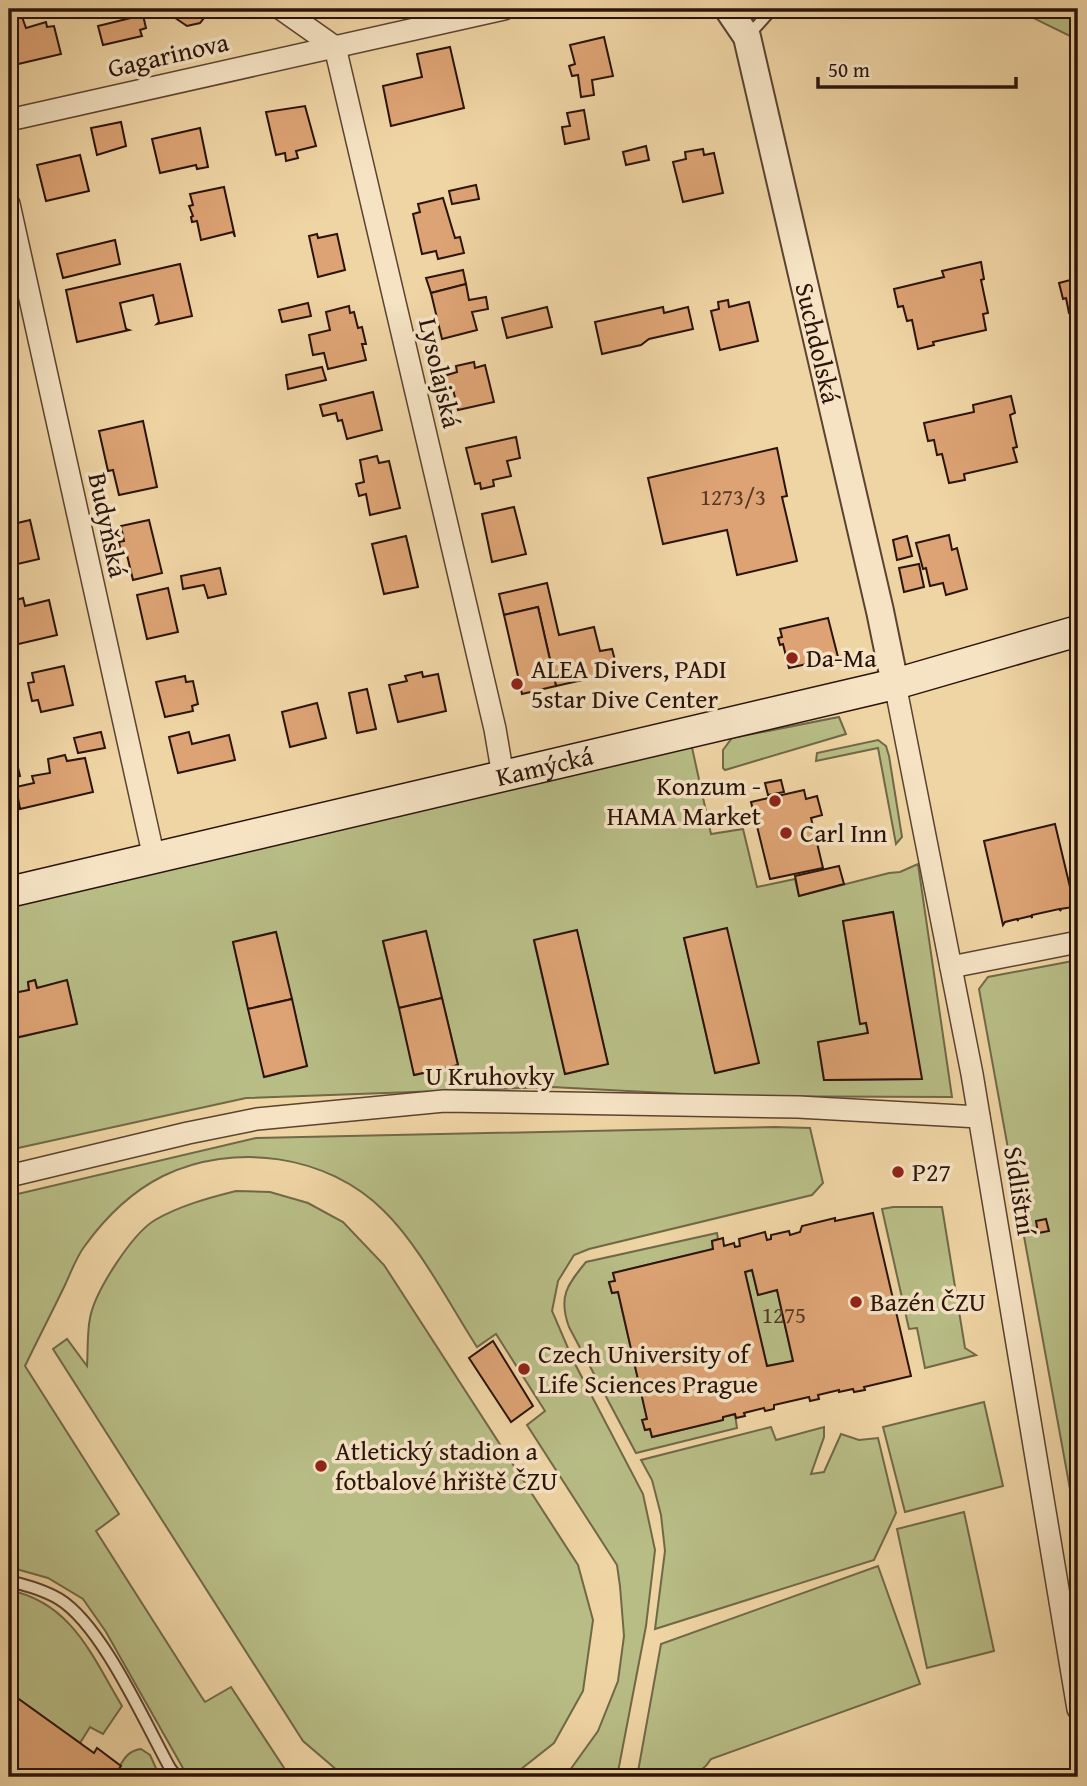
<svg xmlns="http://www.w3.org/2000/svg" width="1087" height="1786" font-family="'Gentium Book Plus',serif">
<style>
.green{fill:#b8bd86;stroke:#716848;stroke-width:2;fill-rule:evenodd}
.building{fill:#dda374;stroke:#2a130a;stroke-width:2;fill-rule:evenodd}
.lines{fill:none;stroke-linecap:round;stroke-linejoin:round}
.service-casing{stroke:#5b4330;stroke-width:14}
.minor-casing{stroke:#5b4330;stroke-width:24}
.tertiary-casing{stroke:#5b4330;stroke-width:30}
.secondary-casing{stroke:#2a130a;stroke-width:33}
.service{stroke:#f5e3c4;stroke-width:10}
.minor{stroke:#f5e3c4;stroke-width:21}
.tertiary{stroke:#f5e3c4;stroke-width:26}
.secondary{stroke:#f5e3c4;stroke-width:30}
.poi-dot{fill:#8f2418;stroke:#f5e3c4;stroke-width:2.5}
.labels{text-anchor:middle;stroke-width:7;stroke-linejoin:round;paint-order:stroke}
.number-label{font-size:23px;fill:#573724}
.street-label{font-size:26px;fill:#2a130a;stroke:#f5e3c4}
.poi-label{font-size:26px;fill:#2a130a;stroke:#f5e3c4;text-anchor:start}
</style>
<rect width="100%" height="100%" fill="#efd4a4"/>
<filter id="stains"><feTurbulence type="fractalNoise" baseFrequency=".00286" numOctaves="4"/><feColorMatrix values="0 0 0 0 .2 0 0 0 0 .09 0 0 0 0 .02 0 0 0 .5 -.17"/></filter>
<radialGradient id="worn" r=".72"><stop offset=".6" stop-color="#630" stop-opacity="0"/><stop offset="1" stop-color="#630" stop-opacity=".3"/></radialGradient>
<!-- green -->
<g class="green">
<polygon points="1015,9 1078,9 1078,40"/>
<polygon points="839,717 846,734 725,770 723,768 723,750 732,738"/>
<polygon points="878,740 886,746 889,756 902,837 896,844 878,748 816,761 817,753"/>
<path d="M691,743L711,834L743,829L757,887L795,879L799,896L889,873L900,872L918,864L952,1097L722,1096L552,1087L246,1098L9,1150V1040L77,1023L67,981L37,988L35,980L28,982L29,990L9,994V899ZM893,912L921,1079L824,1080L818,1042L868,1033L866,1023H860L843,921ZM426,931L458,1065L415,1075L383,942ZM577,931L608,1064L565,1074L534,941ZM276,932L307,1066L265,1077L233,942ZM684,938L758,1063L715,1073Z"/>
<polygon points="1078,960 1078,1533 979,989 988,977"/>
<path d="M774,1127L810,1128L823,1183L812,1195L589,1249L574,1255L558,1281L552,1311L574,1362L643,1494L655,1550L646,1626L617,1777H565L598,1731L618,1681L624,1636L620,1586L617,1565L527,1425L545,1411L496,1334L477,1347C450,1305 419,1245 384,1211C327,1154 234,1142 163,1176C131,1192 104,1219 84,1247C76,1258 71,1272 65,1285C52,1312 38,1339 25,1366L119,1514L96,1531L201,1696L205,1702L231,1687L290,1777H188L106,1632L83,1599L48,1578L9,1567V1196L256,1138Z"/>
<path d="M236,1191L270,1192L308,1203L343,1222L384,1265L578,1565L593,1620L583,1691L554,1743L511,1777H345L303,1741L53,1349L67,1339L87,1366C88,1350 87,1333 90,1318C95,1291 132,1234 155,1220C179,1206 208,1198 236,1191Z"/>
<polygon points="893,1207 942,1207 965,1348 976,1355 925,1368 917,1328 909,1329 882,1209"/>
<path d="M717,1233L718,1239L712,1241L713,1249L613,1273L615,1281L609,1283L612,1293L618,1292L647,1418L643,1420L645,1430L650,1429L652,1437L723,1420V1417L735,1414L737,1428L636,1453L569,1327C558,1297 567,1285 586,1262Z"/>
<polygon points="752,1270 758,1295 777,1290 793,1361 767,1366 745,1272"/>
<polygon points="984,1402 1003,1486 905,1512 883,1427"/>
<polygon points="771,1427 776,1440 824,1427 824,1437 811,1474 824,1472 841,1434 859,1440 878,1438 896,1513 874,1560 655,1629 665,1551 661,1515 652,1480 641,1460"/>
<polygon points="964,1512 994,1651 927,1668 897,1529"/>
<path d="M878,1566L920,1684L711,1759C696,1785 663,1777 637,1777L661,1644Z"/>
<path d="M9,1590C72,1603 92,1656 122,1706L103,1734L90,1727L80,1743L9,1692Z"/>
<path d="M141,1749L150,1755L160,1777H113C122,1765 124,1751 141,1749Z"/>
</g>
<!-- building -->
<g class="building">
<polygon points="9,9 36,9 37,13 22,17 26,28 46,22 47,27 54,26 61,54 14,65 9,42"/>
<polygon points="162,9 211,9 200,23 187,26"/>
<polygon points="143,15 146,28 140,30 142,36 103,45 98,26"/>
<polygon points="604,37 613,76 592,80 594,95 581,97 578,75 572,76 569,66 575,64 570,45"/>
<polygon points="450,47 464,108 391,126 383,86 422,77 417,54"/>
<polygon points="305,106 316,146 296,151 298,158 286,161 285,153 276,155 266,112"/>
<polygon points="584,110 589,139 565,144 562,127 570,126 567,113"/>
<polygon points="121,122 126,146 97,155 91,128"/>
<polygon points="200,128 208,167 197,169 196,165 160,173 152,139"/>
<polygon points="646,146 649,160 626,165 623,152"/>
<polygon points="703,149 704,155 714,153 723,193 683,202 673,162 686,159 685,152"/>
<polygon points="80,155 89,191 46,201 37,165"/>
<polygon points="476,185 479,199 452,204 449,191"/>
<polygon points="224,187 235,237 233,232 201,240 197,221 192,222 191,217 193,216 189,206 193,205 190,194"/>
<polygon points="443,198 455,238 460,237 464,253 438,259 436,251 422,254 413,214 420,212 418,204"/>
<polygon points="317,234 318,238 337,234 345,270 318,277 309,236"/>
<polygon points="115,240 120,264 63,278 57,254"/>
<polygon points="981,262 984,279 981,280 988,313 983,314 986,330 933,342 934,345 918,349 912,320 907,321 903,306 898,307 894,289 944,277 942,271"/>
<polygon points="180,264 192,316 157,324 159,322 153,295 120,303 126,329 129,330 77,342 66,290"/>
<polygon points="463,270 466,284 431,293 426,278"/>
<polygon points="1078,278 1078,328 1075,312 1069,313 1066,298 1063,299 1059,283"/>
<polygon points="466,284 469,300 486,297 488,309 472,312 477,330 442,339 431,293"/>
<polygon points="728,300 729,307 749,302 758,341 720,350 711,311 719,309 718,302"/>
<polygon points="308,303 311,316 282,322 279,310"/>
<polygon points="349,306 350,313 354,312 358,328 362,327 366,344 362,344 366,360 328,369 324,353 313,355 309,335 330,330 326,312"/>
<polygon points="547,307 552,327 507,338 502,318"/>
<polygon points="663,307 664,313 688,307 693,329 649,339 641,345 602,354 595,322"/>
<polygon points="474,362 475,368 485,365 494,402 458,410 452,385 447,387 444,376 457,372 456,366"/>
<polygon points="322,367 326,380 288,389 286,375"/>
<polygon points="373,392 382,430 347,439 342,420 338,421 336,413 323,416 320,405"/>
<polygon points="1011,396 1015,413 1010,415 1017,447 1013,448 1017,462 964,474 965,480 949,483 942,454 937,455 934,440 928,441 924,423 974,412 973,405"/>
<polygon points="143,421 157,487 119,495 113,470 108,471 99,431"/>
<polygon points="516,437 520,458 507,461 511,476 493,480 494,486 481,489 480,483 475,484 466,448"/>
<polygon points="777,448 787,496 782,497 797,561 737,575 727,530 663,544 648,478"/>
<polygon points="377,456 379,463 389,461 400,508 370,515 366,494 359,496 356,484 364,482 360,460"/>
<polygon points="514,507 526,554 492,562 482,514"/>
<polygon points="30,520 39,559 9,566 9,525"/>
<polygon points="149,520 162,573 133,580 126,551 121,552 119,542 124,541 121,526"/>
<polygon points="949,535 952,550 957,548 967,589 946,595 943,583 930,586 926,568 923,569 916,543"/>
<polygon points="406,536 418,587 384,594 372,544"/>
<polygon points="907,536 912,556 897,560 893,540"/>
<polygon points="919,564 924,587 904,592 899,568"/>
<polygon points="220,568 226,594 208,598 204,585 183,589 181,576"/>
<polygon points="547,583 559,635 594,627 600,651 612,649 618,672 556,686 538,607 504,615 499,594"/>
<polygon points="168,588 178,632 147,639 137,595"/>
<polygon points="23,598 25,606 49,600 57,635 10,646 9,602"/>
<polygon points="538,607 556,686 522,694 504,615"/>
<polygon points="828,618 838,657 789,668 783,644 780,645 778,638 782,637 780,629"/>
<polygon points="64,666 73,705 41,712 38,700 32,701 28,683 34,682 32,673"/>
<polygon points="422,672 423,677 438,674 446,711 398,722 389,685 407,681 405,676"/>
<polygon points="185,676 186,682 193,681 198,704 192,706 193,711 165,717 156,682"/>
<polygon points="367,689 376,729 357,733 349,693"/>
<polygon points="317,703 326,738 290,747 282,712"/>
<polygon points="101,732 105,748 78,753 74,738"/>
<polygon points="189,732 192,744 229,735 235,760 178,773 169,737"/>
<polygon points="14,751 20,776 9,779 9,752"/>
<polygon points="65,755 67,761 85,758 93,792 20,809 16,787 34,783 32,776 50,773 48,759"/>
<polygon points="781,780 784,792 768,795 765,783"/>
<polygon points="804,790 806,799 817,796 822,815 811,818 823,868 770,879 751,802"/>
<polygon points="1055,824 1075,908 1073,907 1060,909 1061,911 1059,909 1032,915 1032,918 1031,916 1018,919 1018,921 1017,919 1005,922 1003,925 984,841"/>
<polygon points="839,866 844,884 799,896 795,876"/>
<polygon points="893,912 922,1079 824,1080 818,1042 868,1033 866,1023 860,1024 843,921"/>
<polygon points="727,928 759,1063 715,1073 684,938"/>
<polygon points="577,930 608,1064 565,1074 534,940"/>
<polygon points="426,931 442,998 399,1008 383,941"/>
<polygon points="276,932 292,999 248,1009 233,942"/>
<polygon points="35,980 37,988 67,980 77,1024 10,1039 9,994 29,990 28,982"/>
<polygon points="442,998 458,1065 414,1075 399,1008"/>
<polygon points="292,999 307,1066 264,1077 248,1009"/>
<path d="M873,1213L911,1376L864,1387L865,1390L854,1392L853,1389L839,1392V1390L818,1395L819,1399L810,1401L809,1397L774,1405V1409L765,1411L764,1408L744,1413L745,1416L736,1418L735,1414L723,1417V1420L652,1437L650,1429L645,1430L642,1420L647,1419L618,1292L612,1293L609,1282L615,1281L613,1273L713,1249L712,1241L723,1238L724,1246L734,1243L735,1247L740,1246L739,1239L765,1232L767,1240L771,1239V1235L789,1231L790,1235L800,1232L802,1226L835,1218V1221ZM752,1270L758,1295L777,1290L793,1361L767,1366L745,1272Z"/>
<polygon points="1046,1219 1049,1231 1038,1233 1036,1221"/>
<polygon points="493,1341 533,1406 511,1422 469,1358"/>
<polygon points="9,1692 94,1753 97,1748 121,1766 113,1777 9,1777"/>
</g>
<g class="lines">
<defs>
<g id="service">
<polyline points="747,37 772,9"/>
<path d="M9,1581C26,1585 44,1590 59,1599C102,1625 145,1723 170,1768L177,1777"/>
</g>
<g id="minor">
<polyline points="281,9 335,47 495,729 503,776"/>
<polyline points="9,120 504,9"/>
<polyline points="9,204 154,858"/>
<polyline points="895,684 972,1074 1078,1709"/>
<polyline points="951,967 1078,942"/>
<polyline points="9,1176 188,1133 257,1119 444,1101 798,1107 979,1117"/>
</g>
<g id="tertiary">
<path id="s1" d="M728,9L747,37L880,611L895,684"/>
</g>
<g id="secondary">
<path id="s2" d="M9,892L895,684L1078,631"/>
</g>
</defs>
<!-- service casing -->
<use href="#service" class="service-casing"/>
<!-- minor casing -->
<use href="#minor" class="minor-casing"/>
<!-- tertiary casing -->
<use href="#tertiary" class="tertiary-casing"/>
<!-- secondary casing -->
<use href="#secondary" class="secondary-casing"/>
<!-- service -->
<use href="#service" class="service"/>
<!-- minor -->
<use href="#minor" class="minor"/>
<!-- tertiary -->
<use href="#tertiary" class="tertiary"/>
<!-- secondary -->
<use href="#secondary" class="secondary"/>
</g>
<!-- markers -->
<g class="poi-dot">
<circle cx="792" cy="658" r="7"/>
<circle cx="517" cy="684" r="7"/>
<circle cx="775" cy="801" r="7"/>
<circle cx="786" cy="833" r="7"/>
<circle cx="898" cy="1172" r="7"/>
<circle cx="856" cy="1302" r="7"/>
<circle cx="524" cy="1369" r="7"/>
<circle cx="321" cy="1466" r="7"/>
</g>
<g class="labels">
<!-- number labels -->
<g class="number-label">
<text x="733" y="505">1273/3</text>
<text x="784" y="1323">1275</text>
</g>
<!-- street labels -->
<g class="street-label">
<text transform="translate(168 55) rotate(-13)" y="9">Gagarinova</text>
<text dy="9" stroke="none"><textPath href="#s1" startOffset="348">Suchdolská</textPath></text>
<text transform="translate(440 373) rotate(77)" y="9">Lysolajská</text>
<text transform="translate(108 525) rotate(78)" y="9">Budyňská</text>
<text dy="9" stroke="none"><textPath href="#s2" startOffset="550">Kamýcká</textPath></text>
<text x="490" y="1085">U Kruhovky</text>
<text transform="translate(1020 1191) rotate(81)" y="9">Sídlištní</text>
</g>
<!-- poi labels -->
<g class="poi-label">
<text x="806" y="667">Da-Ma</text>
<text x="531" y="678">ALEA Divers, PADI<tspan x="531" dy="30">5star Dive Center</tspan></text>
<text x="761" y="795" text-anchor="end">Konzum -<tspan x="761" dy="30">HAMA Market</tspan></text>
<text x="800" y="842">Carl Inn</text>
<text x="912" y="1181">P27</text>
<text x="870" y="1311">Bazén ČZU</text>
<text x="538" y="1363">Czech University of<tspan x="538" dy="30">Life Sciences Prague</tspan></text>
<text x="335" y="1460">Atletický stadion a<tspan x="335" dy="30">fotbalové hřiště ČZU</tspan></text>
</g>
</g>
<!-- margin -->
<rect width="1087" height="1786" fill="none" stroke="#efd4a4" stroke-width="35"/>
<rect x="10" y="10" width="1066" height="1765" fill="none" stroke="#2a130a" stroke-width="3.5"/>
<rect x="18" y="18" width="1052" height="1751" fill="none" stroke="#2a130a" stroke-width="2"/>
<!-- scale -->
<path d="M818 77v10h198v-10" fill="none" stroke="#2a130a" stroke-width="3.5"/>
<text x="828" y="77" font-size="21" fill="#2a130a" stroke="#f5e3c4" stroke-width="5" paint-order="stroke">50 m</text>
<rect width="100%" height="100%" filter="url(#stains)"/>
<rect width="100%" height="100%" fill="url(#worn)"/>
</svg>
